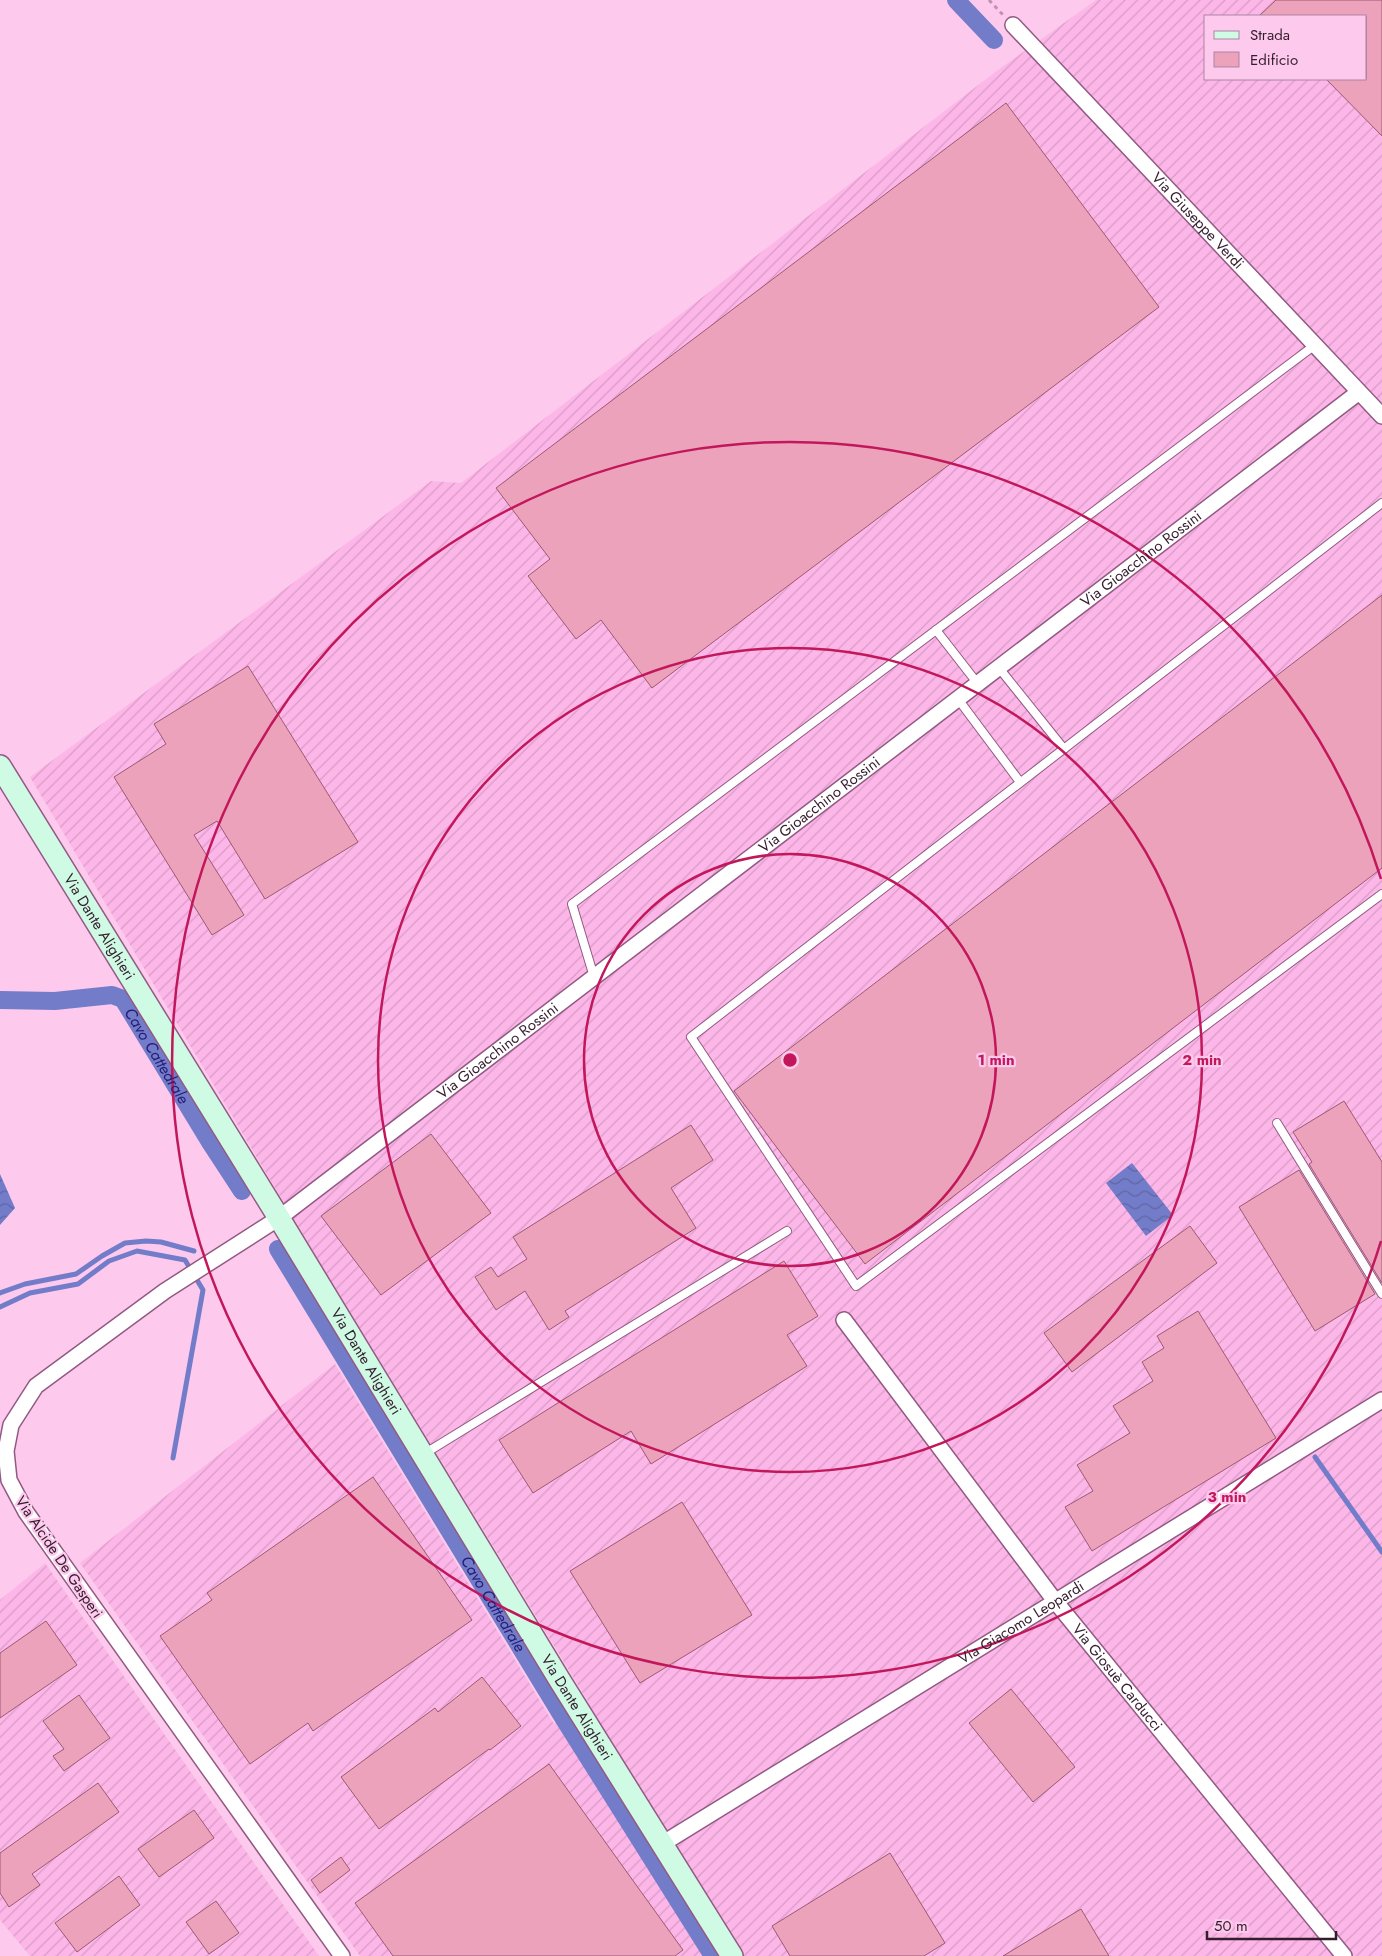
<svg xmlns="http://www.w3.org/2000/svg" width="1382" height="1956" font-family="Jost,sans-serif">
<style>
.industrial{fill:url(#industrial-furrows);fill-rule:evenodd}
.water{fill:url(#water-waves)}
.lines{fill:none;stroke-linecap:round;stroke-linejoin:round}
.stream{stroke:#737cc9;stroke-width:5}
.canal{stroke:#737cc9;stroke-width:18}
.building{fill:#eca2bb;stroke:#9c5972}
.lane-casing{stroke:#925a83;stroke-width:10}
.street-casing{stroke:#925a83;stroke-width:18}
.secondary-casing{stroke:#925a83;stroke-width:24}
.path{stroke:#bd93b1;stroke-width:3;stroke-dasharray:4 4;stroke-linecap:butt}
.lane{stroke:#fff;stroke-width:8}
.street{stroke:#fff;stroke-width:15}
.secondary{stroke:#cffbe4;stroke-width:21}
.ring{fill:none;stroke:#c2185b;stroke-width:2.5}
.labels{text-anchor:middle;stroke-width:4.5;stroke-linejoin:round;paint-order:stroke}
.street-label{font-size:15px;fill:#341c2d;stroke:#fdcaee}
.water-label{font-size:16px;font-style:italic;fill:#251d78;stroke:#fdcaee}
.centre{fill:#c2185b;stroke:#fdcaee;stroke-width:2.5}
.ring-label{font-size:15px;text-anchor:middle;font-weight:bold;fill:#c2185b;stroke:#fdcaee;stroke-width:4.5;stroke-linejoin:round;paint-order:stroke}
</style>
<defs>
<pattern id="industrial-furrows" width="10" height="10" patternUnits="userSpaceOnUse" patternTransform="scale(1.25)"><rect width="10" height="10" fill="#fcb6e8"/><path d="M-1 1l2-2M0 10L10 0M9 11l2-2" fill="none" stroke="#d99cc7"/></pattern>
<pattern id="water-waves" width="16" height="10" patternUnits="userSpaceOnUse" patternTransform="scale(1.25)"><rect width="16" height="10" fill="#737cc9"/><path d="M0 5q4-4 8 0t8 0" fill="none" stroke="#5f65a4"/></pattern>
</defs>
<rect width="100%" height="100%" fill="#fdcaee"/>
<!-- industrial -->
<g class="industrial">
<path d="M1096,0H1382V1956H360L80,1563L335,1364L554,1724L589,1703L305,1238L30,777L431,481L461,483L994,73ZM1206,16H1366V79H1206Z"/>
<polygon points="45,1563 319,1956 30,1956 0,1920 0,1600"/>
</g>
<!-- water -->
<g class="water">
<polygon points="1132,1163 1173,1215 1146,1236 1106,1183"/>
<polygon points="0,1174 15,1208 0,1225"/>
</g>
<g class="lines">
<!-- stream -->
<g class="stream">
<polyline points="0,1293 25,1284 76,1274 102,1256 125,1243 146,1241 161,1242 194,1251"/>
<polyline points="0,1307 30,1293 78,1284 109,1261 137,1251 185,1260 203,1290 173,1458"/>
<polyline points="1315,1457 1382,1552"/>
</g>
<!-- canal -->
<g class="canal">
<polyline points="956,0 994,40"/>
<path id="s1" d="M0,1000L55,1001L112,995L123,999L210,1142L242,1191"/>
<path id="s2" d="M278,1249L564,1719L713,1956"/>
</g>
</g>
<!-- building -->
<g class="building">
<polygon points="1276,0 1382,0 1382,136 1326,79 1366,79 1366,16 1259,16"/>
<polygon points="1006,103 1159,307 652,688 601,620 576,639 528,576 550,559 496,488"/>
<polygon points="1382,595 1382,868 865,1264 734,1091"/>
<polygon points="248,666 358,842 265,899 217,821 194,835 244,915 212,935 114,777 166,744 154,724"/>
<polygon points="1344,1101 1382,1162 1382,1283 1309,1164 1312,1162 1293,1132"/>
<polygon points="691,1125 713,1160 671,1188 696,1228 565,1311 569,1317 549,1330 525,1291 496,1310 475,1277 491,1267 498,1277 527,1259 513,1237"/>
<polygon points="431,1134 491,1213 381,1295 321,1216"/>
<polygon points="1299,1170 1375,1294 1315,1331 1239,1207"/>
<polygon points="1190,1226 1217,1263 1072,1372 1044,1333"/>
<polygon points="784,1261 818,1316 787,1335 807,1366 651,1464 631,1431 533,1493 499,1440"/>
<polygon points="1198,1311 1276,1438 1092,1551 1065,1507 1093,1491 1077,1465 1130,1433 1113,1406 1153,1381 1142,1362 1164,1348 1157,1336"/>
<polygon points="373,1477 472,1620 313,1731 308,1723 250,1764 160,1636 212,1600 207,1593"/>
<polygon points="682,1502 752,1615 640,1683 570,1571"/>
<polygon points="46,1621 77,1665 0,1718 0,1653"/>
<polygon points="482,1677 521,1726 490,1750 489,1749 379,1829 341,1777 435,1708 438,1712"/>
<polygon points="1011,1689 1075,1767 1033,1802 969,1723"/>
<polygon points="79,1695 110,1738 64,1771 53,1756 64,1749 43,1721"/>
<polygon points="549,1764 683,1950 675,1956 393,1956 355,1903"/>
<polygon points="98,1783 119,1812 32,1874 40,1885 9,1907 0,1893 0,1853"/>
<polygon points="194,1810 214,1838 159,1877 138,1849"/>
<polygon points="890,1853 945,1943 924,1956 790,1956 772,1926"/>
<polygon points="341,1857 350,1870 320,1893 311,1880"/>
<polygon points="119,1876 140,1905 77,1952 55,1923"/>
<polygon points="216,1901 239,1933 209,1954 186,1922"/>
<polygon points="1081,1909 1109,1956 1003,1956"/>
</g>
<g class="lines">
<defs>
<g id="lane">
<polyline points="1382,503 691,1037 856,1286 1382,894"/>
<polyline points="936,630 978,684"/>
<polyline points="999,668 1064,749"/>
<polyline points="958,699 1020,782"/>
<polyline points="594,977 572,904 1315,345"/>
<polyline points="1277,1123 1382,1294"/>
<polyline points="424,1454 787,1231"/>
</g>
<g id="street">
<path id="s3" d="M1013,25L1382,416"/>
<path id="s4" d="M844,1320L1055,1601L1344,1956"/>
<path id="s5" d="M662,1844L1382,1400"/>
<path id="s6" d="M342,1956L26,1512L9,1480L6,1451L11,1425L36,1386L165,1291L279,1218L1359,392"/>
</g>
<g id="secondary">
<path id="s7" d="M0,766L279,1218L559,1679L732,1956"/>
</g>
</defs>
<!-- lane casing -->
<use href="#lane" class="lane-casing"/>
<!-- street casing -->
<use href="#street" class="street-casing"/>
<!-- secondary casing -->
<use href="#secondary" class="secondary-casing"/>
<!-- path -->
<polyline class="path" points="989,0 1004,16"/>
<!-- lane -->
<use href="#lane" class="lane"/>
<!-- street -->
<use href="#street" class="street"/>
<!-- secondary -->
<use href="#secondary" class="secondary"/>
</g>
<!-- distance rings -->
<g class="ring">
<circle cx="790" cy="1060" r="206"/>
<circle cx="790" cy="1060" r="412"/>
<path d="M1381 1241A618 618 0 1 1 1381 879"/>
</g>
<g class="labels">
<!-- street labels -->
<g class="street-label">
<text dy="5" stroke="none"><textPath href="#s3" startOffset="269">Via Giuseppe Verdi</textPath></text>
<text dy="5" stroke="none"><textPath href="#s6" startOffset="2064">Via Gioacchino Rossini</textPath></text>
<text dy="5" stroke="none"><textPath href="#s6" startOffset="1659">Via Gioacchino Rossini</textPath></text>
<text dy="5" stroke="none"><textPath href="#s7" startOffset="189">Via Dante Alighieri</textPath></text>
<text dy="5" stroke="none"><textPath href="#s6" startOffset="1254">Via Gioacchino Rossini</textPath></text>
<text dy="5" stroke="none"><textPath href="#s7" startOffset="699">Via Dante Alighieri</textPath></text>
<text transform="translate(59 1557) rotate(56)" y="5">Via Alcide De Gasperi</text>
<text dy="5" stroke="none"><textPath href="#s5" startOffset="422">Via Giacomo Leopardi</textPath></text>
<text dy="5" stroke="none"><textPath href="#s4" startOffset="450">Via Giosuè Carducci</textPath></text>
<text dy="5" stroke="none"><textPath href="#s7" startOffset="1104">Via Dante Alighieri</textPath></text>
</g>
<!-- water labels -->
<g class="water-label">
<text dy="6" stroke="none"><textPath href="#s1" startOffset="190">Cavo Cattedrale</textPath></text>
<text dy="6" stroke="none"><textPath href="#s2" startOffset="415">Cavo Cattedrale</textPath></text>
</g>
</g>
<circle cx="790" cy="1060" r="8" class="centre"/>
<g class="ring-label">
<text x="996" y="1065">1 min</text>
<text x="1202" y="1065">2 min</text>
<text x="1227" y="1502">3 min</text>
</g>
<!-- legend -->
<rect x="1204" y="15" width="162" height="65" fill="#fdcaee" stroke="#ad84a1"/>
<rect x="1214" y="31" width="25" height="8" fill="#cffbe4" stroke="#ad84a1"/>
<text x="1250" y="40" font-size="15" fill="#341c2d">Strada</text>
<rect x="1214" y="52" width="25" height="15" fill="#eca2bb" stroke="#ad84a1"/>
<text x="1250" y="65" font-size="15" fill="#341c2d">Edificio</text>
<!-- scale -->
<path d="M1207 1931v8h129v-8" fill="none" stroke="#341c2d" stroke-width="2.5"/>
<text x="1214" y="1931" font-size="15" fill="#341c2d" stroke="#fdcaee" stroke-width="4" paint-order="stroke">50 m</text>
</svg>
